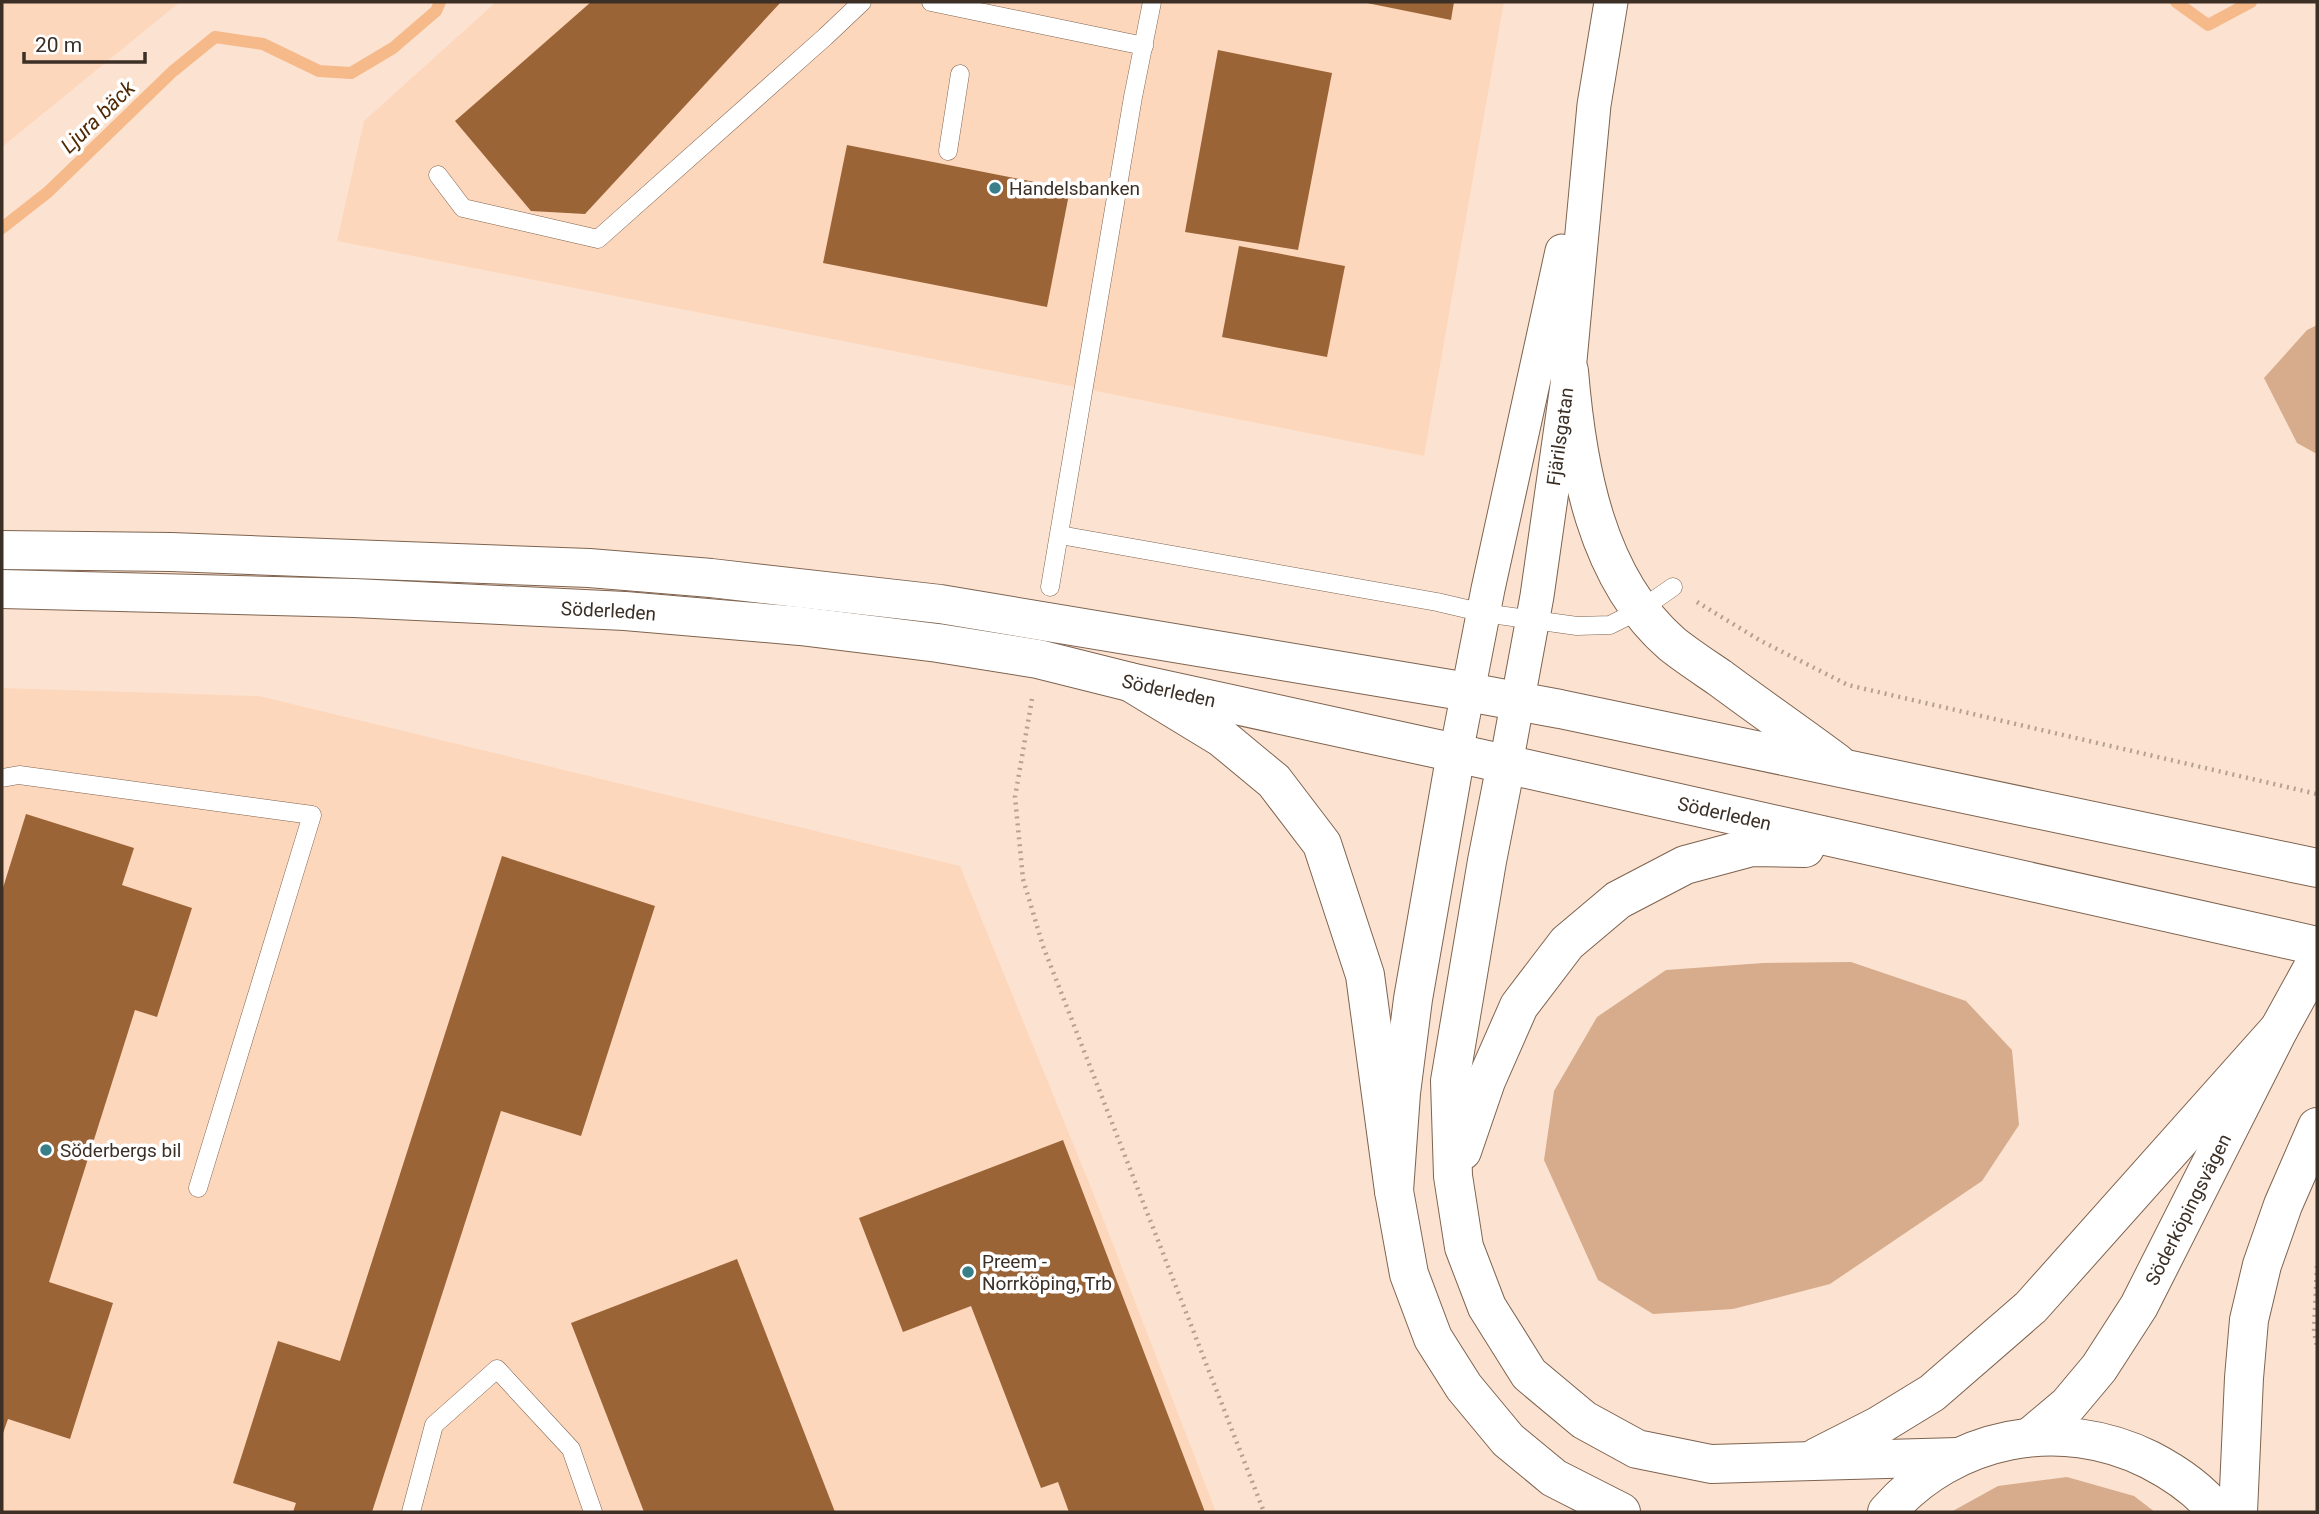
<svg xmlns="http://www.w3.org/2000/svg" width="2319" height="1514" font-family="Roboto,sans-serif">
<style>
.built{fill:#fdd7bc}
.green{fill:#d7ac8c}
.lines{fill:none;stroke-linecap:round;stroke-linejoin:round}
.stream{stroke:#f6b98a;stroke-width:12}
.building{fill:#9b6437}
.service-casing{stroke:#7e634f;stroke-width:19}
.minor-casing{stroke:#7e634f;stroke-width:35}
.primary-casing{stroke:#7e634f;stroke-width:40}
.trunk-casing{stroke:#7e634f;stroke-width:40}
.path{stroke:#b5a193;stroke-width:4.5;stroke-dasharray:2 5;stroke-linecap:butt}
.service{stroke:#fff;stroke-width:18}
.minor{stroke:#fff;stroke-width:33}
.primary{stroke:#fff;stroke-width:38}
.trunk{stroke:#fff;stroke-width:38}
.poi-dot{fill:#397f8a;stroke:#fff;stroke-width:2.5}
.labels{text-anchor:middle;stroke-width:7;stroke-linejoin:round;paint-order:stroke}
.poi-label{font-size:19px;fill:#3b2f26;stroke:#fff;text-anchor:start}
.street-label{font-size:19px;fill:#3b2f26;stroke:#fff}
.water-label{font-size:21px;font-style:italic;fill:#522b06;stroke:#fff}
</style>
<rect width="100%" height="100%" fill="#fce3d1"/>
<!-- built -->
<g class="built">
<polygon points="2,2 180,2 2,147"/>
<polygon points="496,2 1504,2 1424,456 337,241 364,121"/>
<polygon points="2,688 259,696 960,866 1094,1195 1216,1512 2,1512"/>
</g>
<!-- green -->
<g class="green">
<polygon points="2317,325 2317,454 2297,443 2264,378 2307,330"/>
<polygon points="1851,962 1966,1001 2012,1050 2019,1125 1982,1181 1830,1284 1733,1309 1653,1314 1598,1280 1544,1160 1554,1091 1597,1017 1666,970 1763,963"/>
<polygon points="2067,1477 2134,1496 2155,1512 1951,1512 1998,1486"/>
</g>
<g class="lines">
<!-- stream -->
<g class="stream">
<polyline points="2176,2 2208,25 2251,2"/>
<polyline points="2,228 48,192 172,72 215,37 263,44 319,71 351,73 393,48 436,11 440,2"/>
</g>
</g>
<!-- building -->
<g class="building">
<polygon points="591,2 781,2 585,214 531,211 455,121"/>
<polygon points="1362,2 1454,2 1451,20"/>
<polygon points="1218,50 1332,73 1298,250 1185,232"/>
<polygon points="847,145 1070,189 1047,307 823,263"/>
<polygon points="1239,246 1345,266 1327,357 1222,337"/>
<polygon points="26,814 134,848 122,885 192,908 157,1017 135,1010 49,1282 113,1303 70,1439 8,1419 2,1436 2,891"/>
<polygon points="502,856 655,906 581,1136 501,1111 372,1512 293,1512 296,1503 233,1483 278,1341 340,1361"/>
<polygon points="1063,1140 1205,1512 1069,1512 1058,1482 1041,1488 971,1306 903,1332 859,1218"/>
<polygon points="737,1259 835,1512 644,1512 571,1323"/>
</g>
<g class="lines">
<defs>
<g id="service">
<polyline points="931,2 1144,46"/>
<polyline points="948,151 960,74"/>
<polyline points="438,175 463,208 598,239 825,37 862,2"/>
<polyline points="1060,535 1437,602 1484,613 1577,626 1610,625 1640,610 1673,587"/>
<polyline points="1050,587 1133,97 1152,2"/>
<polyline points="2,778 19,775 312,815 198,1188"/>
<polyline points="411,1512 434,1425 497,1369 571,1449 593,1512"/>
</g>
<g id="minor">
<polyline points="1456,753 1488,589 1562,251"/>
<path id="s1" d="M1506,764L1537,596L1569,371L1594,105L1611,2"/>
</g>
<g id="primary">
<polyline points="2,550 171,552 589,568 711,578 940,604 1468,692"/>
<path id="s2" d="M2,589L354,598L625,611L800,626L938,643L1038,659L1130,682L1456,753"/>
</g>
<g id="trunk">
<path d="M1569,371C1577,467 1596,578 1672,644C1687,656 1704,667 1720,678C1759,707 1798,734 1837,763"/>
<polyline points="1130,682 1222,738 1274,781 1322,844 1365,975 1394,1191 1409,1274 1433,1338 1464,1387 1508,1440 1554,1478 1621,1512"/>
<polyline points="1468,692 1560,709 2317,868"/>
<polyline points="1506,764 1487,861 1450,1081 1453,1176 1464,1247 1487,1307 1529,1374 1584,1420 1637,1449 1711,1464 1958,1457"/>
<polyline points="1462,1151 1486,1081 1519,1006 1567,943 1618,900 1685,865 1752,847 1805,848"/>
<path id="s3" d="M1394,1191L1401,1093L1413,999L1456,753L2317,946"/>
<path id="s4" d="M2030,1437L2068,1405L2099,1368L2139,1306L2279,1029L2317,960"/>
<polyline points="1817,1457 1878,1426 1932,1393 2031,1307 2279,1029"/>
<path d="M1887,1512C1953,1436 2060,1415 2150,1460C2175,1473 2200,1490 2217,1512"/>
<polyline points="2238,1512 2244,1378 2249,1320 2262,1265 2283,1205 2317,1127"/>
</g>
</defs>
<!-- service casing -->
<use href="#service" class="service-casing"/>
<!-- minor casing -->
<use href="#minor" class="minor-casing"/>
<!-- primary casing -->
<use href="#primary" class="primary-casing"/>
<!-- trunk casing -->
<use href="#trunk" class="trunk-casing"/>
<!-- path -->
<g class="path">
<polyline points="1697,602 1761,641 1848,685 2317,794"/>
<polyline points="1032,699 1015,797 1023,879 1043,946 1264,1512"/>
<polyline points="2317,1266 2314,1331 2317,1347"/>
</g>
<!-- service -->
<use href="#service" class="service"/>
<!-- minor -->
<use href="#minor" class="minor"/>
<!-- primary -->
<use href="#primary" class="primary"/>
<!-- trunk -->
<use href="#trunk" class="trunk"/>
</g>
<!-- markers -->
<g class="poi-dot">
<circle cx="995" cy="188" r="7"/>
<circle cx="46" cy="1150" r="7"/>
<circle cx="968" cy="1272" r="7"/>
</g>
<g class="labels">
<!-- poi labels -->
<g class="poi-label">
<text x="1009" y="195">Handelsbanken</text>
<text x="60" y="1157">Söderbergs bil</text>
<text x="982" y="1268">Preem -<tspan x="982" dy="22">Norrköping, Trb</tspan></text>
</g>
<!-- street labels -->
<g class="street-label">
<text dy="7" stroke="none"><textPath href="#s1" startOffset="332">Fjärilsgatan</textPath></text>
<text dy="7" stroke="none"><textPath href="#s2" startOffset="607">Söderleden</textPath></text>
<text dy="7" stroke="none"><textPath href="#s2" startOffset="1174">Söderleden</textPath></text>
<text dy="7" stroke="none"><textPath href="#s3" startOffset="718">Söderleden</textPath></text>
<text dy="7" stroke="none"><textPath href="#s4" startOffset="280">Söderköpingsvägen</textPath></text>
</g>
<!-- water labels -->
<g class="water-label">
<text transform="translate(98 117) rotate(-44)" y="7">Ljura bäck</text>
</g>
</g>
<!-- border -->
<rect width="2319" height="1514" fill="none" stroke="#3b2f26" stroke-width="7"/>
<!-- scale -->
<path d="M24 52v10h121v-10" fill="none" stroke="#3b2f26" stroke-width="3.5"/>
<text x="35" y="52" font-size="21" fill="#3b2f26" stroke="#ffffff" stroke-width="5" paint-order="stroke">20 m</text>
</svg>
